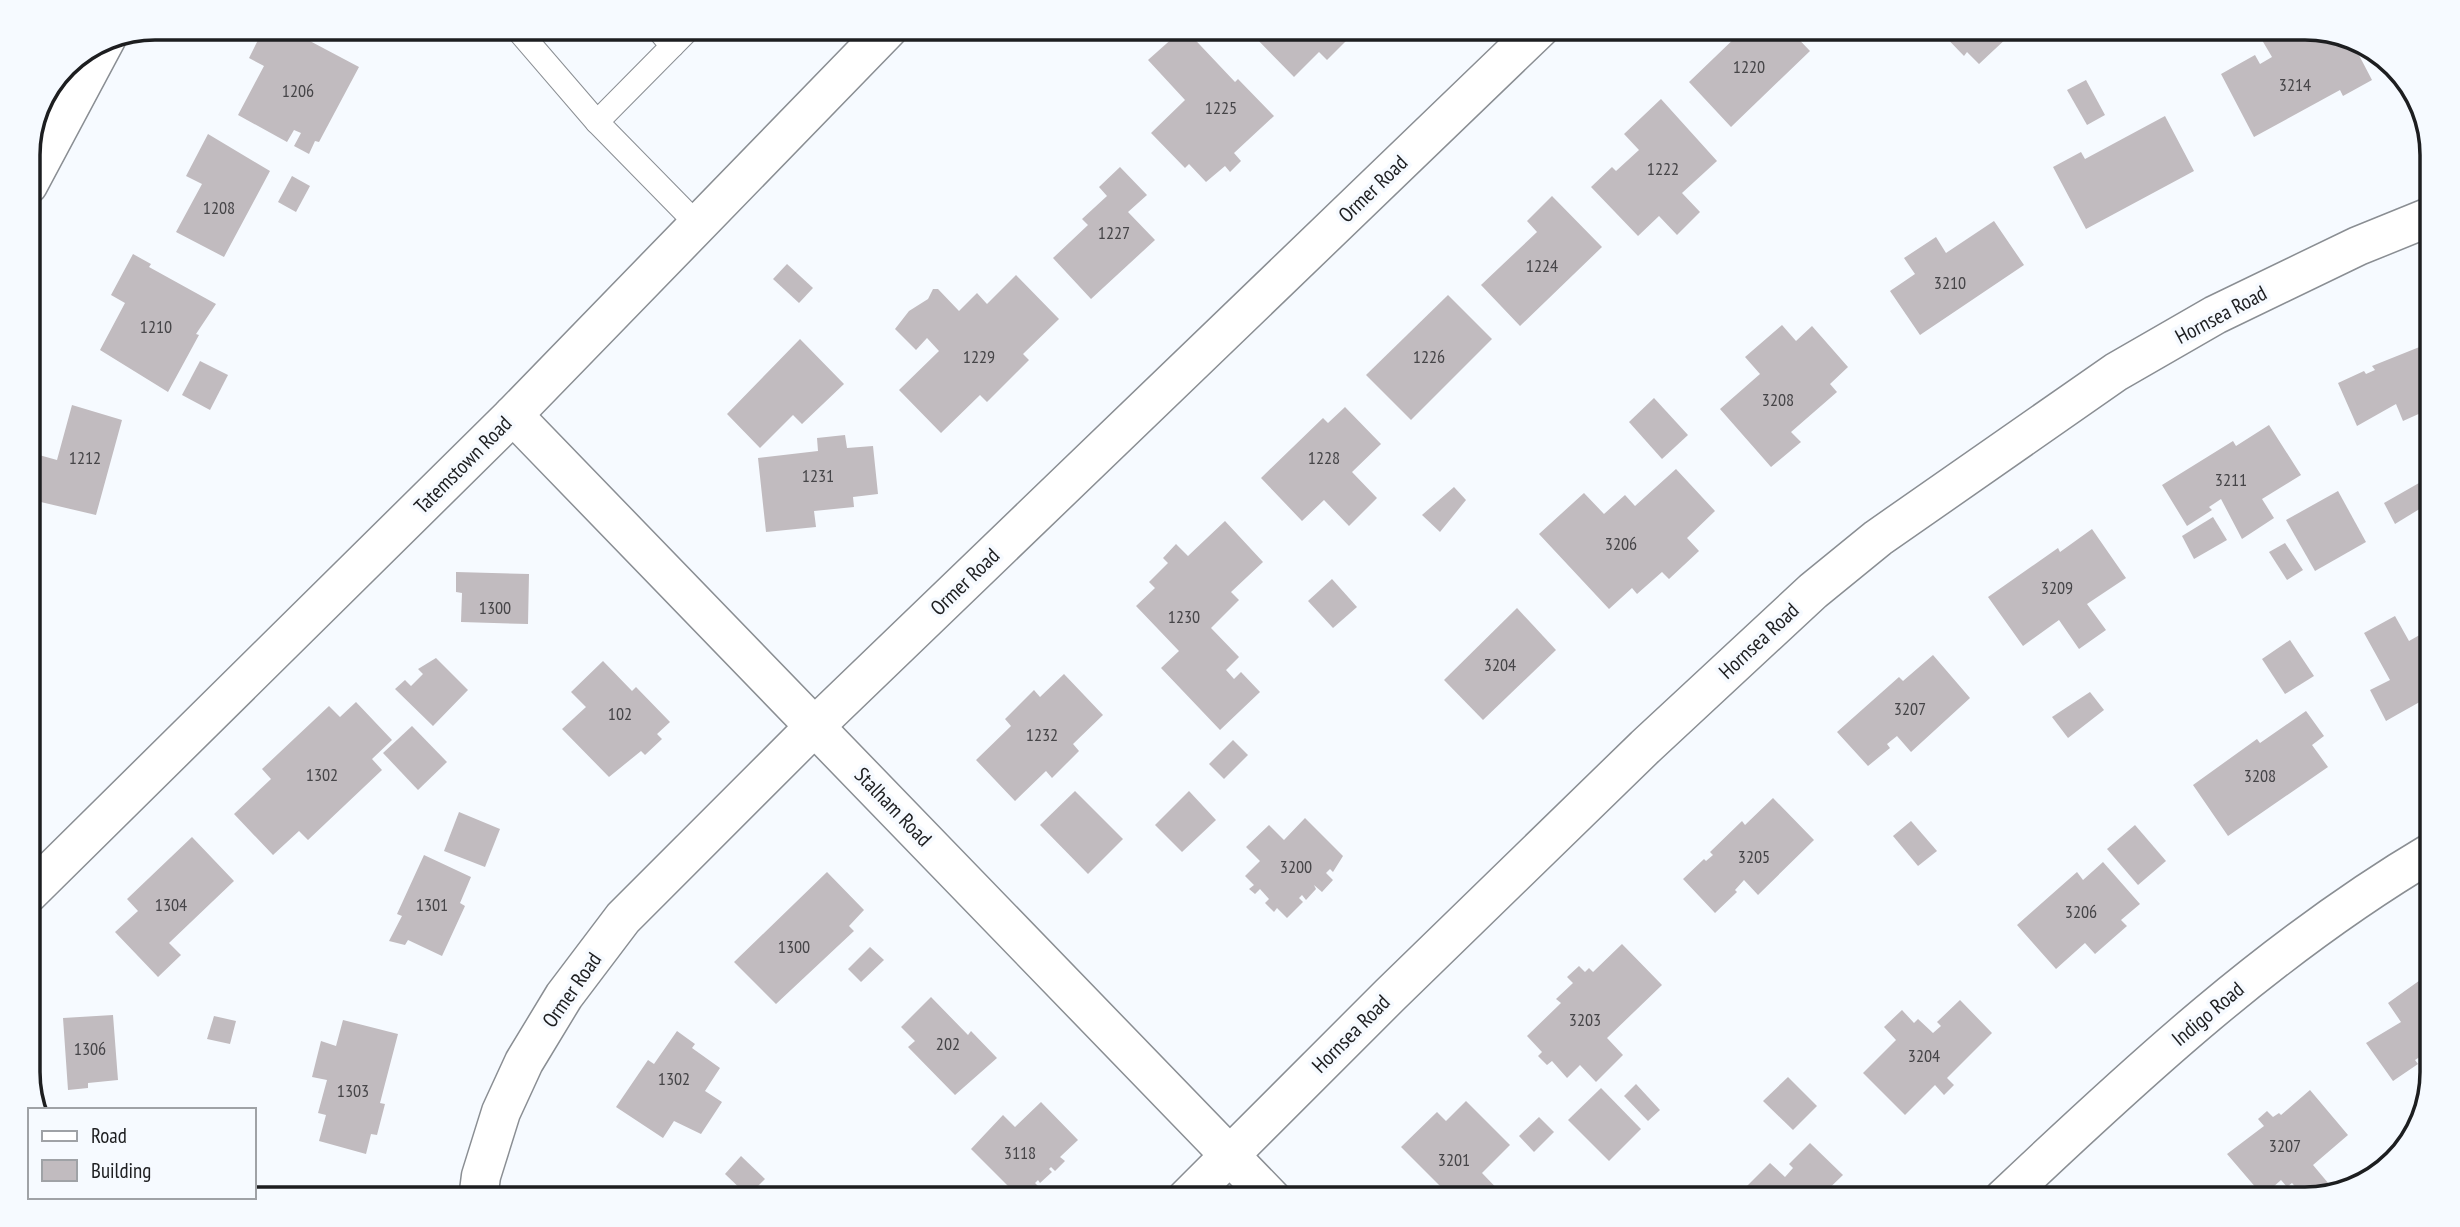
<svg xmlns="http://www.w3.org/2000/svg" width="2460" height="1227" font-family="'PT Sans Narrow',sans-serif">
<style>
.building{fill:#c1bbbf}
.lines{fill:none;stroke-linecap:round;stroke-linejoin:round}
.service-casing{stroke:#8a8e93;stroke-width:25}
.minor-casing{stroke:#8a8e93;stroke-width:41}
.service{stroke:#fff;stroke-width:23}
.minor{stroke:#fff;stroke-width:38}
.labels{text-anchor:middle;stroke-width:7;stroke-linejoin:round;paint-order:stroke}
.number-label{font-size:18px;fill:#464548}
.street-label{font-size:21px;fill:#1d1e20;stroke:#f6faff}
.rim{fill:none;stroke:#1d1e20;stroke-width:3.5}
</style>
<rect width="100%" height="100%" fill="#f6faff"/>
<!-- building -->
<g class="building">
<polygon points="264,28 293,28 291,31 359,67 319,142 315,141 309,154 294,146 301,133 294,130 287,142 238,115 264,66 249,58"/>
<polygon points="1184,28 1235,82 1238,79 1274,116 1234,153 1241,161 1230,172 1225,166 1206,182 1189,164 1185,168 1151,133 1185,100 1148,60"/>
<polygon points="1259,28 1343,28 1351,36 1327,60 1319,52 1294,77 1252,34"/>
<polygon points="1738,28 1788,28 1810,51 1731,127 1689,82 1741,32"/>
<polygon points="1847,28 1862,28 1854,35"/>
<polygon points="1937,28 2004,28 2010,35 1979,64 1967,52 1964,56"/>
<polygon points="2271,28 2305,28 2350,38 2372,80 2343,96 2340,90 2254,137 2221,74 2255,55 2260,64 2272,57 2259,35"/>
<polygon points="2086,80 2105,115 2087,125 2067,90"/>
<polygon points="1661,99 1717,161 1682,193 1700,212 1677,235 1659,216 1638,236 1591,187 1612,167 1616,171 1639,150 1624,134"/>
<polygon points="2165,116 2194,171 2086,229 2053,167 2081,152 2085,159"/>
<polygon points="208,134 270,171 224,257 176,232 202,184 186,176"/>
<polygon points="1120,167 1147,195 1128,212 1155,240 1091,299 1053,258 1088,225 1082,219 1107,196 1099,187"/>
<polygon points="292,176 310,186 296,212 278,202"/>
<polygon points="1552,196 1602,247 1520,326 1481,285 1537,232 1527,221"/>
<polygon points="1994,221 2024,265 1920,335 1890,291 1915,274 1904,258 1936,237 1946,253"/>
<polygon points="133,254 151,264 149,267 216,304 196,334 199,335 168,392 100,350 125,303 111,295"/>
<polygon points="787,264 813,288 799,303 773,279"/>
<polygon points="1016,275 1059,319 1023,354 1029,360 987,402 980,395 941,433 899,390 939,351 927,338 916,350 895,329 909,311 928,299 933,289 938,289 959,311 977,293 987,304"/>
<polygon points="1448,295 1492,339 1411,420 1366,375"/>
<polygon points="1782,325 1796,341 1812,326 1848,367 1830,384 1837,392 1791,432 1801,442 1771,467 1720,409 1760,374 1745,357"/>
<polygon points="800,339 844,384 802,424 793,415 760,448 727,414"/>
<polygon points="2432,342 2432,408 2403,421 2396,404 2357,426 2338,383 2364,371 2366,374 2375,370 2372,366"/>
<polygon points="200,361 228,375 210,410 182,395"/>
<polygon points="1654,398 1688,435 1662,459 1629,422"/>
<polygon points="72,405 122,420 96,515 28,499 39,455 57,460"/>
<polygon points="1345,407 1381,444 1352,472 1377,498 1349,526 1324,500 1302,521 1261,478 1323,418 1328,423"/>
<polygon points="2269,425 2301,475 2262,499 2274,518 2242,539 2221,499 2209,507 2212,510 2187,526 2162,485 2233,441 2236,446"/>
<polygon points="845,435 847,448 873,446 878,494 853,497 854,507 814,511 816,527 766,532 758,458 818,451 817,438"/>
<polygon points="1676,469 1715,511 1687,538 1699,551 1669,579 1662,572 1637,594 1632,588 1609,609 1539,534 1584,493 1604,514 1625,495 1635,506"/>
<polygon points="2419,483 2431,502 2395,524 2384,503"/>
<polygon points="1454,487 1466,500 1440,532 1422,515"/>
<polygon points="2338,491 2366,542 2315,571 2286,520"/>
<polygon points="2213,517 2227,540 2194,559 2182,536"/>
<polygon points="1225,521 1263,562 1231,592 1239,600 1211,628 1239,657 1226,670 1234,679 1241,672 1260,692 1220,730 1161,668 1179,651 1136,606 1155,588 1149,582 1168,563 1163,558 1176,544 1188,556"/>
<polygon points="2092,529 2126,578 2087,604 2106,630 2079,649 2059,620 2023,646 1988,597 2058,548 2060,552"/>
<polygon points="2285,543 2303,570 2287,580 2269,552"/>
<polygon points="456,572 529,574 528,624 461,622 462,593 456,592"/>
<polygon points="1332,579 1357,607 1333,628 1308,601"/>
<polygon points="1517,608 1556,650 1483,720 1444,680"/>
<polygon points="2395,616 2409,641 2432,628 2432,695 2386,721 2370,690 2390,680 2364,633"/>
<polygon points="2290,640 2314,676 2285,694 2262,659"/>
<polygon points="1933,655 1970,698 1911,752 1897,736 1887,744 1890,748 1868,766 1837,732 1899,677 1903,681"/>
<polygon points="436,658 468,690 433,726 395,689 405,680 411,686 423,674 418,669"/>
<polygon points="603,661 632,691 636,687 670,722 657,734 662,739 645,755 641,751 609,777 562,729 586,707 571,692"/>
<polygon points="1064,674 1103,715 1073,744 1079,751 1052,778 1046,771 1015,801 976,760 1011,726 1005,719 1034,690 1040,697"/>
<polygon points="2090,692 2104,710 2068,738 2052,717"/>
<polygon points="356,702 392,740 372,759 382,770 308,840 299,831 273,855 234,814 271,779 262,769 329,706 340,717"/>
<polygon points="2306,711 2324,736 2312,745 2328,767 2228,836 2193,785 2257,739 2260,743"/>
<polygon points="412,726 447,762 418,790 383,753"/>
<polygon points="1233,740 1248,755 1224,779 1209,764"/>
<polygon points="1075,791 1123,839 1088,874 1040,825"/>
<polygon points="1189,791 1216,820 1182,852 1155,825"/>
<polygon points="1773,798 1814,840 1758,895 1744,880 1735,890 1737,892 1715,913 1683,879 1704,859 1706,861 1713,855 1710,852 1742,821 1745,825"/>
<polygon points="459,812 500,829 485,867 444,851"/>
<polygon points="1305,818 1343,856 1333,872 1330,869 1326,873 1333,880 1322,892 1314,885 1316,889 1306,900 1302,895 1299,898 1303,902 1287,918 1277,908 1274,912 1265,903 1269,899 1260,889 1255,894 1249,889 1254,885 1245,876 1260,861 1246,847 1269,825 1284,840"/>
<polygon points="1911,821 1937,851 1918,866 1893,836"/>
<polygon points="2135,825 2166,861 2138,885 2107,849"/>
<polygon points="192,837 234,881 169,943 181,955 158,977 115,932 138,911 127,899"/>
<polygon points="424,855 471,877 460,903 465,906 442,956 408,940 405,945 389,941 402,916 397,914"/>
<polygon points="2103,862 2140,904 2121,920 2127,926 2095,954 2085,943 2056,969 2017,925 2077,872 2083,880"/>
<polygon points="827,872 864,910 849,926 854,931 776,1004 734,962"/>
<polygon points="1622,944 1662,985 1607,1038 1623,1055 1596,1082 1580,1065 1567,1078 1552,1061 1547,1065 1538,1056 1542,1052 1527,1036 1561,1003 1556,999 1573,983 1567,977 1579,966 1585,972 1589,968 1593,972"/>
<polygon points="870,947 884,960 861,982 848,969"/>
<polygon points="2423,978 2432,991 2432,1062 2426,1053 2415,1060 2418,1064 2393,1081 2366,1043 2401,1022 2388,1003"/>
<polygon points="931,997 968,1035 971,1031 997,1058 955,1095 908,1047 915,1041 901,1027"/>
<polygon points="1960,1000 1992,1033 1947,1078 1954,1085 1944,1095 1935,1085 1905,1115 1863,1073 1896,1040 1884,1027 1902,1010 1914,1023 1918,1019 1933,1033 1941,1026 1937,1022"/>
<polygon points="113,1015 118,1080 88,1083 88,1088 68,1090 63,1018"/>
<polygon points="214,1016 236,1021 230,1044 207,1039"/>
<polygon points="343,1020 398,1034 380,1103 385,1104 377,1135 371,1134 366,1154 319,1141 326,1115 318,1113 327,1080 312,1077 321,1041 336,1046"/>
<polygon points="677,1031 695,1044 692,1048 720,1068 705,1091 722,1102 701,1134 674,1121 663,1138 616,1107 648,1060 654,1064"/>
<polygon points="1788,1077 1817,1106 1793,1130 1763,1101"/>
<polygon points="1636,1084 1660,1110 1648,1121 1624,1096"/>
<polygon points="1601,1088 1641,1129 1609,1161 1568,1120"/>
<polygon points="2310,1090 2348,1135 2313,1165 2334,1190 2306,1199 2292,1183 2287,1187 2281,1180 2263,1196 2227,1154 2264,1126 2258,1119 2267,1111 2273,1117 2279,1113 2281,1115"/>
<polygon points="1466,1101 1510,1145 1482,1173 1507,1199 1453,1199 1401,1147 1437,1112 1446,1121"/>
<polygon points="1041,1102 1078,1140 1060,1157 1065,1161 1055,1171 1051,1167 1049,1169 1052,1172 1040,1183 1038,1180 1035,1183 1038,1186 1025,1199 1021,1199 971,1149 1003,1115 1015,1127"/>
<polygon points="1539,1117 1554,1132 1534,1152 1519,1136"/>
<polygon points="2422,1117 2419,1128 2408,1141 2401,1133"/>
<polygon points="1810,1143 1843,1175 1818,1199 1734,1199 1770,1163 1785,1177 1793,1168 1789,1164"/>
<polygon points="741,1156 765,1179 748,1196 725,1174"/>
<polygon points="588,1193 645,1197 645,1199 588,1199"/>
</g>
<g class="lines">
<defs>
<g id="service">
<polyline points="516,28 597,122"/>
<polyline points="657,28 672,46"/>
<polyline points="690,28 597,122 698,225"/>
</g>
<g id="minor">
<polyline points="28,185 107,37"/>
<polyline points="513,415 1272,1199"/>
<polyline points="28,894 513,415 889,28"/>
<polyline points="478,1199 481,1176 501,1112 524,1062 564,996 623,918 815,726 1540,28"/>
<polyline points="1186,1199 1390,995 1645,747 1813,591 1878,538 2116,372 2215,315 2358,246 2432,216"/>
<path d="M2003,1199C2136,1073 2273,946 2432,852"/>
</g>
</defs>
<!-- service casing -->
<use href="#service" class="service-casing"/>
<!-- minor casing -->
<use href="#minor" class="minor-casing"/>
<!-- service -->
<use href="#service" class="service"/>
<!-- minor -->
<use href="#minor" class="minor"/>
</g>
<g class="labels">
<!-- number labels -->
<g class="number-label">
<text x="1749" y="73">1220</text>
<text x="2295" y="91">3214</text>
<text x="298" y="97">1206</text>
<text x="1221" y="114">1225</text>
<text x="1663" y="175">1222</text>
<text x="219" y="214">1208</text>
<text x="1114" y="239">1227</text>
<text x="1542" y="272">1224</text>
<text x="1950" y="289">3210</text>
<text x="156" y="333">1210</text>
<text x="979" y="363">1229</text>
<text x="1429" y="363">1226</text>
<text x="1778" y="406">3208</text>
<text x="85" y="464">1212</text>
<text x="1324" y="464">1228</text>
<text x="818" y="482">1231</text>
<text x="2231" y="486">3211</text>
<text x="1621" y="550">3206</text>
<text x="2057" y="594">3209</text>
<text x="495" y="614">1300</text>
<text x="1184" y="623">1230</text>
<text x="1500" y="671">3204</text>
<text x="1910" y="715">3207</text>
<text x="620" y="720">102</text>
<text x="1042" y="741">1232</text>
<text x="322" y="781">1302</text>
<text x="2260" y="782">3208</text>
<text x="1754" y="863">3205</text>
<text x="1296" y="873">3200</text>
<text x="171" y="911">1304</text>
<text x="432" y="911">1301</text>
<text x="2081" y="918">3206</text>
<text x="794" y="953">1300</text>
<text x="1585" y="1026">3203</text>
<text x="948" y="1050">202</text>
<text x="90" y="1055">1306</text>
<text x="1924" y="1062">3204</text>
<text x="674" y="1085">1302</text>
<text x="353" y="1097">1303</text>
<text x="2285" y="1152">3207</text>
<text x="1020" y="1159">3118</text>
<text x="1454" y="1166">3201</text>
</g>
<!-- street labels -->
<g class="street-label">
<text transform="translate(1373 189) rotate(-44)" y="7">Ormer Road</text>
<text transform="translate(2221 315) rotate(-28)" y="7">Hornsea Road</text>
<text transform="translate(463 465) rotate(-45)" y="7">Tatemstown Road</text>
<text transform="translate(965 582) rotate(-44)" y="7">Ormer Road</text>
<text transform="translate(1759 641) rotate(-43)" y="7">Hornsea Road</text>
<text transform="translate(893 807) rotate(46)" y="7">Stalham Road</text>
<text transform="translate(572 990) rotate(-55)" y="7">Ormer Road</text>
<text transform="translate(2208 1014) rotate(-40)" y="7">Indigo Road</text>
<text transform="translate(1351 1034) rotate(-45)" y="7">Hornsea Road</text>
</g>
</g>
<!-- crop -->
<path d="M0 0H2460V1227H0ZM155 40H2305A115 115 0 0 1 2420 155V1072A115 115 0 0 1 2305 1187H155A115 115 0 0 1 40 1072V155A115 115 0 0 1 155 40Z" fill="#f6faff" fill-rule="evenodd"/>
<path class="rim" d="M155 40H2305A115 115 0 0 1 2420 155V1072A115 115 0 0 1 2305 1187H155A115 115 0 0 1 40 1072V155A115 115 0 0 1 155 40Z"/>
<!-- legend -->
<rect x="28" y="1108" width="228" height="91" fill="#f6faff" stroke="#9fa2a6" stroke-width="2"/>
<rect x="42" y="1131" width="35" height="10" fill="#ffffff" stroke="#9fa2a6" stroke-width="2"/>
<text x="91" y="1143" font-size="21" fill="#1d1e20">Road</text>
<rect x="42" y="1160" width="35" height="21" fill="#c1bbbf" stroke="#9fa2a6" stroke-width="2"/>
<text x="91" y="1178" font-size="21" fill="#1d1e20">Building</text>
</svg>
